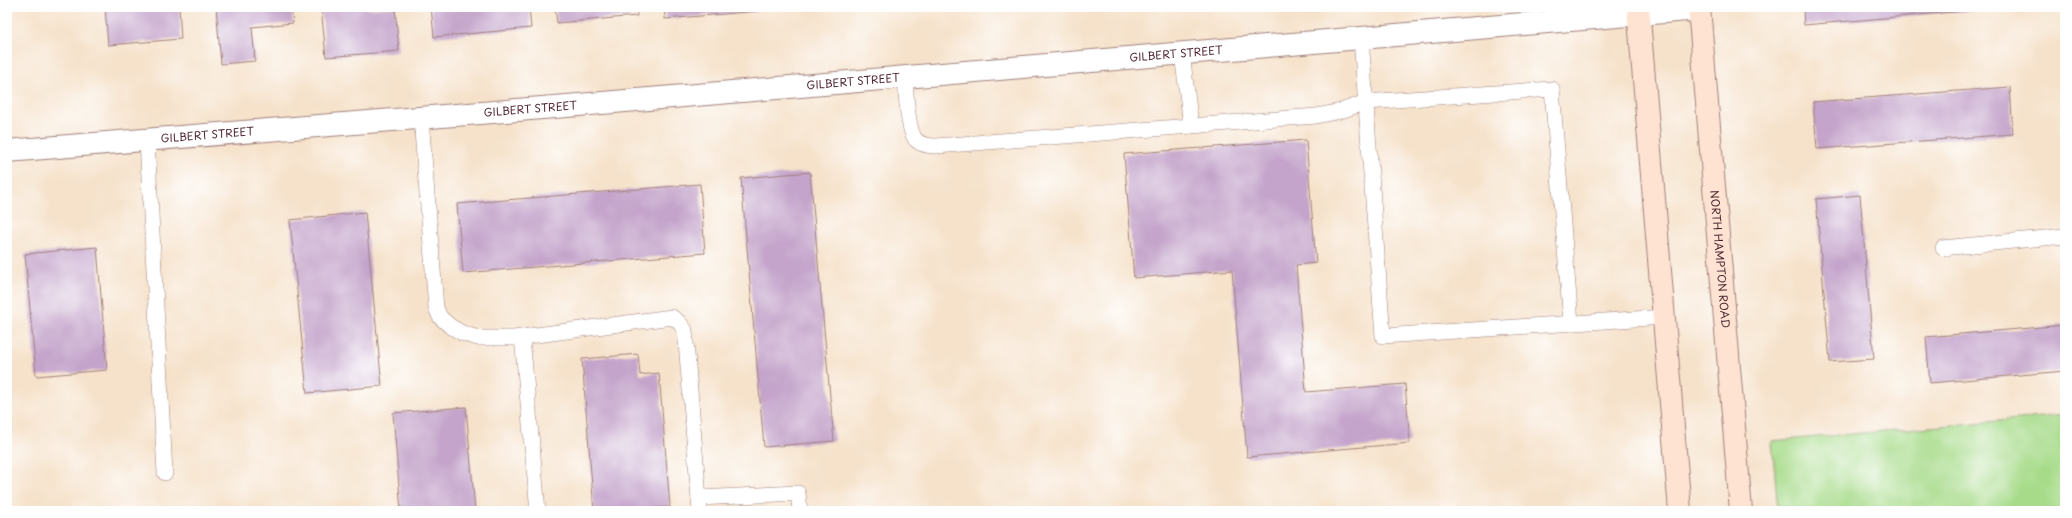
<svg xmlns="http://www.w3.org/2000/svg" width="2072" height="518" font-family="'Playpen Sans',sans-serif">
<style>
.green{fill:#a7db8a;stroke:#787d5a}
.building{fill:#c4a4cb}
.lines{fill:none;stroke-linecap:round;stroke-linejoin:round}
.service-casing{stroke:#a0807b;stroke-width:16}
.minor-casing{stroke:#a0807b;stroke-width:24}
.secondary-casing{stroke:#a0807b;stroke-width:24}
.service{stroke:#fff;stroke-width:15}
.minor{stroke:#fff;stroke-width:22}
.secondary{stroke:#fee3d2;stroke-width:22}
.labels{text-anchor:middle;stroke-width:3;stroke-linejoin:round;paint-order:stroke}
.street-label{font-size:11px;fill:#4a1f2b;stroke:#fff}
</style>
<rect width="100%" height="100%" fill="#fff"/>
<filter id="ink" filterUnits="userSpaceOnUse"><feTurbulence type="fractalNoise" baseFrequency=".025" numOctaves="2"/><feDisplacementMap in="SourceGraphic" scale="8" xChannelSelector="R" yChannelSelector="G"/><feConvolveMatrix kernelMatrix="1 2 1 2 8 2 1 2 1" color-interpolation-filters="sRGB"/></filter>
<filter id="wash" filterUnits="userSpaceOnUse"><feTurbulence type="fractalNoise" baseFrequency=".012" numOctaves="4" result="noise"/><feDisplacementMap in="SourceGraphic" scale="16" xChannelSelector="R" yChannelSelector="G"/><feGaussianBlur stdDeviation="0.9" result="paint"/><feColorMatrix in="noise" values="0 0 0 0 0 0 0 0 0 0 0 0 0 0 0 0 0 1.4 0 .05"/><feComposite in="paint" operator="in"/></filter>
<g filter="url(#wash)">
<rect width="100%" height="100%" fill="#f6e2cb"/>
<!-- green -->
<polygon class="green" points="2065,415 2065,511 1778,511 1772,441"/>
<g id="blocks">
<!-- building -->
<g class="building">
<polygon points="105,7 179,7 181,39 108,45"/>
<polygon points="216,7 291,7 293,23 252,27 255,61 221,64"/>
<polygon points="321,7 367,7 367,9 395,7 399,51 326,57"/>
<polygon points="431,7 529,7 531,28 434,37"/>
<polygon points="555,7 636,7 637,16 557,23"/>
<polygon points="664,7 759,7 759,11 665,19"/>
<polygon points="1803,7 1999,7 1999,8 1804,25"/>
<polygon points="2010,87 2013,134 1817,149 1813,102"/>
<polygon points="1306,140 1316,263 1296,265 1306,392 1405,384 1410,443 1247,457 1232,270 1134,278 1124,154"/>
<polygon points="810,172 834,441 764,447 741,178"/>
<polygon points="700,184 705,253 463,273 457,204"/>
<polygon points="1860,195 1874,359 1830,362 1816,199"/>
<polygon points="365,212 382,386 307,393 290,220"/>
<polygon points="97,247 107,370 36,376 25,254"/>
<polygon points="2065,325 2065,371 1930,383 1926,337"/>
<polygon points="638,354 640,375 659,373 670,507 651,508 651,511 594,511 582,359"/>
<polygon points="466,407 475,511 401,511 393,413"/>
</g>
</g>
</g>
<g filter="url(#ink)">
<use href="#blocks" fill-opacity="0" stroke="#a0807b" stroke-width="1"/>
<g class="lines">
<defs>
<g id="service">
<polyline points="1361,38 1383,336 1664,317"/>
<path d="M905,77C906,91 907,130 916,140C921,145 929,146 936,146L1191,126L1182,53"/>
<polyline points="421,118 436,308 440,317 450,326 462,333 478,338 514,338 672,317 679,322 685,330 700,511"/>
<polyline points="1191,126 1316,116 1341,111 1366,102 1552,89 1571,323"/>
<polyline points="147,140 165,473"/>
<polyline points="1943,248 2065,236"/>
<polyline points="522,337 538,511"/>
<polyline points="699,498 798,493 800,511"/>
</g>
<g id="minor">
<path id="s1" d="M7,151L567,106L1699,9"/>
</g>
<g id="secondary">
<polyline points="1638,7 1680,511"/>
<path id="s2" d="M1699,7L1741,511"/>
</g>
</defs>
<!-- service casing -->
<use href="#service" class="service-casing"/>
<!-- minor casing -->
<use href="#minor" class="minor-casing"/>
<!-- secondary casing -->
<use href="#secondary" class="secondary-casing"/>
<!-- service -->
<use href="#service" class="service"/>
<!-- minor -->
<use href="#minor" class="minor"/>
<!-- secondary -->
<use href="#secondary" class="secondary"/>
</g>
</g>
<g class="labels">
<!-- street labels -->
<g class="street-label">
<text dy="4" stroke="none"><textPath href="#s1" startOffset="1173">GILBERT STREET</textPath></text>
<text dy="4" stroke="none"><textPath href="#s1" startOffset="849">GILBERT STREET</textPath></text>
<text dy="4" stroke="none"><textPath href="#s1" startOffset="525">GILBERT STREET</textPath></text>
<text dy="4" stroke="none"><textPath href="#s1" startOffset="201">GILBERT STREET</textPath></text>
<text dy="4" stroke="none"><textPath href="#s2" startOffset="253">NORTH HAMPTON ROAD</textPath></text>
</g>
</g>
<!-- margin -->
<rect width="2072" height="518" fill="none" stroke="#fff" stroke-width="24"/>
</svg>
